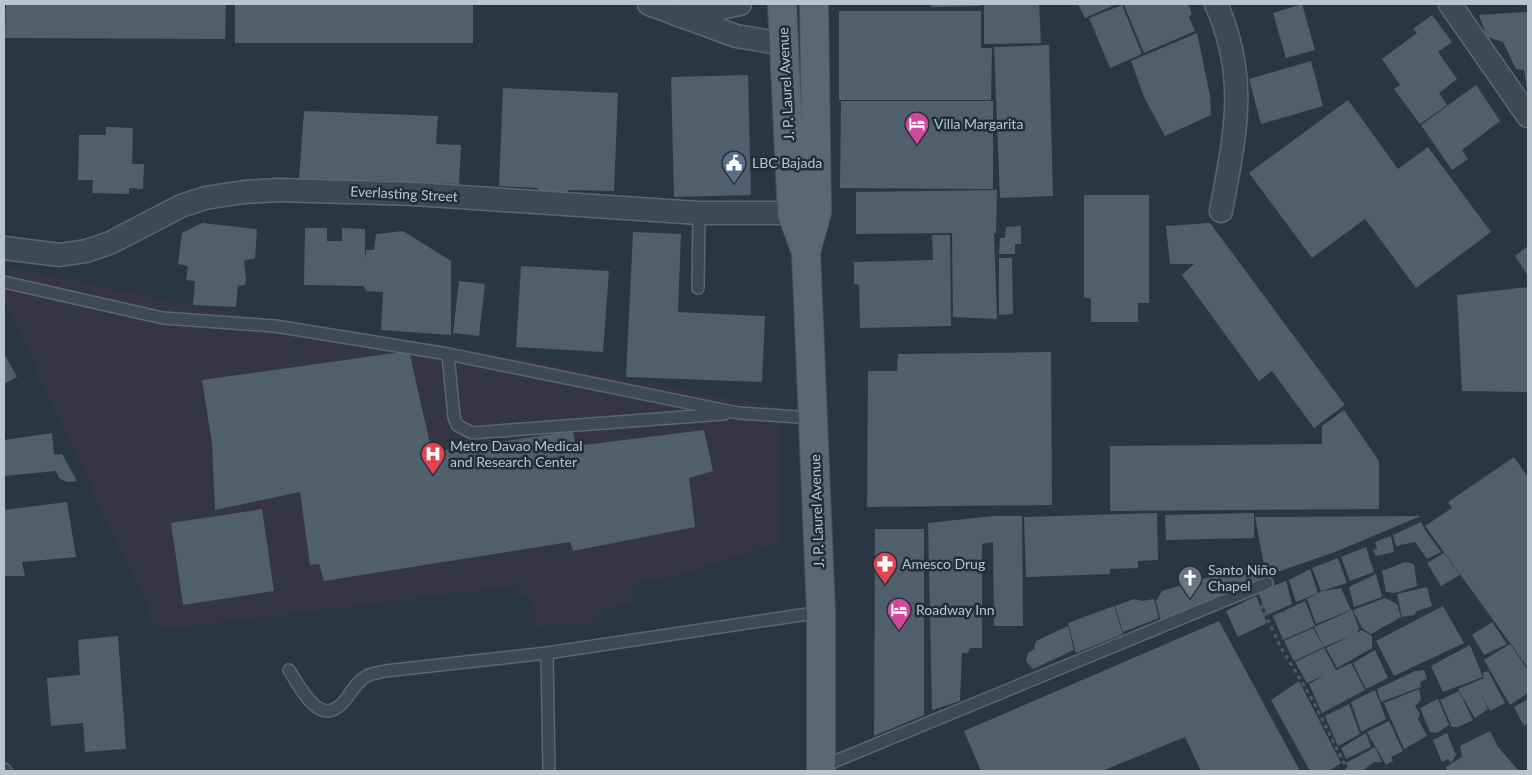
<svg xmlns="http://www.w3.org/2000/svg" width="1532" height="775" font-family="Lato,sans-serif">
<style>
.medical{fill:#353544}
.building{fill:#4f5f6b}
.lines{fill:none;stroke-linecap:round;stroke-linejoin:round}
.service-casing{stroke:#5b6770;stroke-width:14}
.minor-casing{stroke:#5b6770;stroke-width:25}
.primary-casing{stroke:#47525c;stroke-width:30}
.path{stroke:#496060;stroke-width:3;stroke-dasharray:4 4;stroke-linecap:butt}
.service{stroke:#3d4953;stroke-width:11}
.minor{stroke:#3d4953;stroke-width:22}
.primary{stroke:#5b6873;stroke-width:28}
.labels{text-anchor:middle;stroke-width:5;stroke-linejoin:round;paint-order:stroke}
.street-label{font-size:14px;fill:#bac4cc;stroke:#212e38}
.poi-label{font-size:14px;fill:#bac4cc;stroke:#212e38;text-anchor:start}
</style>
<rect width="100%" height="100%" fill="#293743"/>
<!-- medical -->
<polygon class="medical" points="4,266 191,306 465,348 780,407 780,543 659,581 631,583 632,605 601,608 602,622 535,627 533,598 520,598 518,586 158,630 4,300"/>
<!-- building -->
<g class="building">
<polygon points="6,4 226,4 225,39 5,38"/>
<rect x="235" y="4" width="238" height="39"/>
<polygon points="931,4 980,4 980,6 931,7"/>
<polygon points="984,4 1039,4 1041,43 984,44"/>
<polygon points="1078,4 1117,4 1085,18"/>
<polygon points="1126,4 1188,4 1192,14 1189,17 1195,31 1144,53 1124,5"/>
<polygon points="1302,4 1315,50 1286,58 1273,13"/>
<polygon points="1122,5 1142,54 1110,68 1089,18"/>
<polygon points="839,11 981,11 981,48 992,48 991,100 839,100"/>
<polygon points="1528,12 1528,89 1527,89 1524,70 1516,69 1503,42 1487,37 1479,15"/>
<polygon points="1432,15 1452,42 1438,52 1457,79 1439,93 1447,105 1420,124 1394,89 1400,85 1382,59 1417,33 1413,29"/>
<polygon points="1197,33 1210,95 1211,115 1165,136 1144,97 1131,61"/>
<polygon points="1049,45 1053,196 1000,198 994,47"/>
<polygon points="1311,61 1323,106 1261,124 1249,79"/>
<polygon points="748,75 751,195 674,197 671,77"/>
<polygon points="1476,85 1500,121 1462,150 1468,159 1452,170 1421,125"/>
<polygon points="503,88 618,93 614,191 568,190 568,196 538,195 538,188 499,186"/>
<polygon points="1348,100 1398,169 1428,147 1491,232 1416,288 1365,219 1312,258 1249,173"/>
<polygon points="841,101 993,101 993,189 840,188"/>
<polygon points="304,111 438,116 436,144 461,145 459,184 371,180 371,186 356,185 356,181 299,179"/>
<polygon points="106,127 133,128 132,164 144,164 143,189 129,188 129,194 92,193 93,180 78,180 79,135 106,135"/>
<polygon points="997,190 996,233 994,233 997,319 953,317 952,233 856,234 856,192"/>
<polygon points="1084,195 1149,195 1149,303 1138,303 1138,322 1091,322 1091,299 1084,297"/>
<polygon points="202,223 257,229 255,259 244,260 246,280 245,285 238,286 236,307 193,305 195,281 186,280 188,266 178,264 182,233"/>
<polygon points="1210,223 1345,405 1314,428 1272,371 1259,381 1182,275 1194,264 1170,264 1166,226"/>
<polygon points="1021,226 1021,244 1015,244 1015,254 999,254 1000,238 1005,238 1006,227"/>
<polygon points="305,228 327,228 327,241 342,241 342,228 365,229 365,261 366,250 374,250 376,234 403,231 451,261 451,335 381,330 383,292 366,291 364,286 304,285"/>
<polygon points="633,232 681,234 678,312 765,316 762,382 626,377"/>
<polygon points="932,235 950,235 951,326 860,328 859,285 854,284 854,262 933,260"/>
<polygon points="1528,246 1528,276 1515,256"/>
<polygon points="999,258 1012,258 1013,314 999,315"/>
<polygon points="521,266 609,271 603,352 516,347"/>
<polygon points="459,281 485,284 479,336 453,333"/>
<polygon points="1528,287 1528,392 1462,391 1457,295"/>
<polygon points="409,351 432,452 573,431 576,446 704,430 713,471 689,478 695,527 573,551 570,542 324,581 319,564 310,565 300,492 215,510 212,443 202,380"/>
<polygon points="1051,352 1052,505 867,507 868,371 897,371 898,354"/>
<polygon points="4,353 17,377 4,384"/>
<polygon points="1344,410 1379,461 1379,509 1110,511 1110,446 1322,444 1322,426"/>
<polygon points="52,433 54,455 62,454 77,481 67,482 59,478 56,471 4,476 4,440"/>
<polygon points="1514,457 1528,477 1528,668 1425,526 1452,508 1448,502"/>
<polygon points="67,502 76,557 22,562 25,576 4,576 4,510"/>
<polygon points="262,509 274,591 183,605 171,523"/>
<polygon points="1157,513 1158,560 1138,561 1138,568 1110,569 1110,574 1026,577 1024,517"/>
<polygon points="1254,513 1254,538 1166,540 1165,515"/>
<polygon points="993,516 1022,516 1023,626 994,626 993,542 982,544 982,648 970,648 968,653 962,653 960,701 932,710 928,523"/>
<polygon points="1421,516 1335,552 1266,576 1255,517"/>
<polygon points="1421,522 1425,530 1441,552 1427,559 1415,542 1396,546 1393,535"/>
<polygon points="875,529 924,529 924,715 874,736"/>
<polygon points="1391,536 1394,552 1376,556 1373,550 1377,548 1375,542"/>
<polygon points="1366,547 1374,572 1350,581 1341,557"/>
<polygon points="1444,553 1460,575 1441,586 1427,563"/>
<polygon points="1338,558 1347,583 1321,591 1312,568"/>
<polygon points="1405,562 1414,564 1417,586 1395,593 1386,592 1382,571"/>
<polygon points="1254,567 1258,579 1161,621 1156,601 1162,591 1240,568"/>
<polygon points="1310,569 1318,593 1296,602 1289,580"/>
<polygon points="1376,574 1382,597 1354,607 1349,587"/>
<polygon points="1286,581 1292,604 1267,615 1258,592"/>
<polygon points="1427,587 1432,606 1417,611 1414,615 1402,617 1397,594"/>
<polygon points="1341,588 1351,610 1316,624 1307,599 1322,591"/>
<polygon points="1256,596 1267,623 1238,637 1226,611"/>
<polygon points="1385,598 1397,604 1401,617 1371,634 1362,628 1353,610"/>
<polygon points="1134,599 1142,601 1154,599 1159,618 1123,632 1115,606"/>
<polygon points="1305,601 1315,626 1283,640 1273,616"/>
<polygon points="1114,606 1123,634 1076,653 1068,623"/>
<polygon points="1443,606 1464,643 1394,676 1376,641"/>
<polygon points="1352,610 1359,628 1357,633 1324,647 1314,627"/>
<polygon points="1219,621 1300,771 1201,771 1185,737 1102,771 981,771 964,731"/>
<polygon points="1492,622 1507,644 1484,655 1472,635"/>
<polygon points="1068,626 1074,650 1033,669 1026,661 1028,653 1034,649 1036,641"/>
<polygon points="1313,628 1324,647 1294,661 1284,641"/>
<polygon points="1362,630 1372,636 1372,648 1337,668 1326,648"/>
<polygon points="118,636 126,749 85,752 83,723 51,726 47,678 80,675 78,640"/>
<polygon points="1510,644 1528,670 1528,693 1510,705 1484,660"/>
<polygon points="1470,645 1483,677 1443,692 1431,666"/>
<polygon points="1324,648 1336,670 1351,663 1365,690 1322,713 1309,684 1325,675 1307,683 1295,662"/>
<polygon points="1375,650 1388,678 1366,689 1353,663"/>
<polygon points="1424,670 1427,679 1420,682 1421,687 1381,702 1377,689 1415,671"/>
<polygon points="1488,671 1505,703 1490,711 1482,696 1488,709 1475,718 1458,689 1484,678 1484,680 1483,673"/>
<polygon points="1299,681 1341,763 1329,771 1310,771 1271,700"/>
<polygon points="1419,689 1421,700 1415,706 1420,714 1418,719 1427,736 1404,749 1384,703"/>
<polygon points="1375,690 1386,719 1361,732 1351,702"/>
<polygon points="1459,691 1473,720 1458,727 1452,727 1440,700"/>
<polygon points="1438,699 1449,725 1437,733 1430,732 1420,708"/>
<polygon points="1528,699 1528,723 1524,726 1514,707"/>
<polygon points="1349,704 1360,734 1338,746 1325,716"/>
<polygon points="1389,721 1403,751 1391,757 1393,761 1386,765 1367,732"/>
<polygon points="1490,731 1498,747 1518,770 1445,771 1447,770 1446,767 1462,757 1460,746"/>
<polygon points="1366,733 1371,747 1346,759 1341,748"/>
<polygon points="1447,733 1456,755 1451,763 1448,759 1442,762 1433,740"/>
<polygon points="1375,747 1382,762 1374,762 1362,771 1349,771 1346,763"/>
</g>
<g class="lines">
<defs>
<g id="service">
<polyline points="4,282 163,318 275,326 448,354 738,413 813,418"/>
<polyline points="698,288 699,213"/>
<polyline points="448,354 454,417 457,425 472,433 724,414"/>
<polyline points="547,653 549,771"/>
<path d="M289,670C302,690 321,731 346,699C352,691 357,681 367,676C372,673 380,672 385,671L547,653L821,612"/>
<polyline points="821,767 1267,583"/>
<polyline points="4,769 6,771"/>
</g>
<g id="minor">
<polyline points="649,4 736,36 784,44"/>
<path d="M1216,4C1249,78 1235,135 1221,211"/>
<polyline points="1450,4 1528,116"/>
<polyline points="680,16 740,4"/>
<polyline points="4,248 60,255 86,251 110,243 181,206 205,198 244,192 278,190 415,194 699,213 809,213"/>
</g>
<g id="primary">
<polyline points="782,4 792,214 806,252"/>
<polyline points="814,4 817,212 806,252 821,612 821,771"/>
</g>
</defs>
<!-- service casing -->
<use href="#service" class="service-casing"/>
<!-- minor casing -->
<use href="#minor" class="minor-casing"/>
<!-- primary casing -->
<use href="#primary" class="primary-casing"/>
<!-- path -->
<polyline class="path" points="1261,605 1280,646 1312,699 1348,771"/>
<!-- service -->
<use href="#service" class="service"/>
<!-- minor -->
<use href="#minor" class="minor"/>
<!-- primary -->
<use href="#primary" class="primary"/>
</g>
<!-- icons -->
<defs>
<symbol id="hotel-pin" viewBox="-11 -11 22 30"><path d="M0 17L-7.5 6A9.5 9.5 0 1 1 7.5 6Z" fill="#d1479c" stroke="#212e38"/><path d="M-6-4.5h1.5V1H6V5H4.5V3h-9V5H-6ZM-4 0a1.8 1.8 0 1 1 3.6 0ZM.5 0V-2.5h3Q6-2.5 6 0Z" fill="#fff"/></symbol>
<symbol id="civic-pin" viewBox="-11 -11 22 30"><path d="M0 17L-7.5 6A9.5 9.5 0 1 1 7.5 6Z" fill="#5c6f8a" stroke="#212e38"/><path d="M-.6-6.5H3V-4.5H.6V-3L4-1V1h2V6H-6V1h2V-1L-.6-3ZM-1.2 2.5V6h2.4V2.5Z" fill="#fff"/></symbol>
<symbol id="hospital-pin" viewBox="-11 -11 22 30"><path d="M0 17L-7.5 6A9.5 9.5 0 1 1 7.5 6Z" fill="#e0444e" stroke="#212e38"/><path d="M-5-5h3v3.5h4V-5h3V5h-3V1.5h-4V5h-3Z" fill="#fff"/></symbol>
<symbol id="pharmacy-pin" viewBox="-11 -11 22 30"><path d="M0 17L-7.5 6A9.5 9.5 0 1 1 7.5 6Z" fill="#e0444e" stroke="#212e38"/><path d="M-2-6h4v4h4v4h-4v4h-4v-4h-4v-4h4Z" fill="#fff"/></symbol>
<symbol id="church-pin" viewBox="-11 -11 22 30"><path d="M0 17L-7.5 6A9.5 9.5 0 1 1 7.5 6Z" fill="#6b7280" stroke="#212e38"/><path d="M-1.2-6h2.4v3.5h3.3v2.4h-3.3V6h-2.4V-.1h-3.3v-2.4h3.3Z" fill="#fff"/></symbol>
</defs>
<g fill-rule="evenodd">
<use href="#hotel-pin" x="903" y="110" width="28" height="38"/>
<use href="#civic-pin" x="720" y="149" width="28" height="38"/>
<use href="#hospital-pin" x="419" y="440" width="28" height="38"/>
<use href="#pharmacy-pin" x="871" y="550" width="28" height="38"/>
<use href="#church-pin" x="1176" y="564" width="28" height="38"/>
<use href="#hotel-pin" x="885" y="596" width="28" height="38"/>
</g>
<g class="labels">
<!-- street labels -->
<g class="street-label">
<text transform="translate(786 84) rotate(-93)" y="5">J. P. Laurel Avenue</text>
<text transform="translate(404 194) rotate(3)" y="5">Everlasting Street</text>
<text transform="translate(817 511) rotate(-92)" y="5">J. P. Laurel Avenue</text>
</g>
<!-- poi labels -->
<g class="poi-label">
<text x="934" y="129">Villa Margarita</text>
<text x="752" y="168">LBC Bajada</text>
<text x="450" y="451">Metro Davao Medical<tspan x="450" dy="16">and Research Center</tspan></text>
<text x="902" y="569">Amesco Drug</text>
<text x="1208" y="575">Santo Niño<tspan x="1208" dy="16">Chapel</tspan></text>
<text x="916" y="615">Roadway Inn</text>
</g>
</g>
<!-- border -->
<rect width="1532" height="775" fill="none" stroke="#bac4cc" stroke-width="10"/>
</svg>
